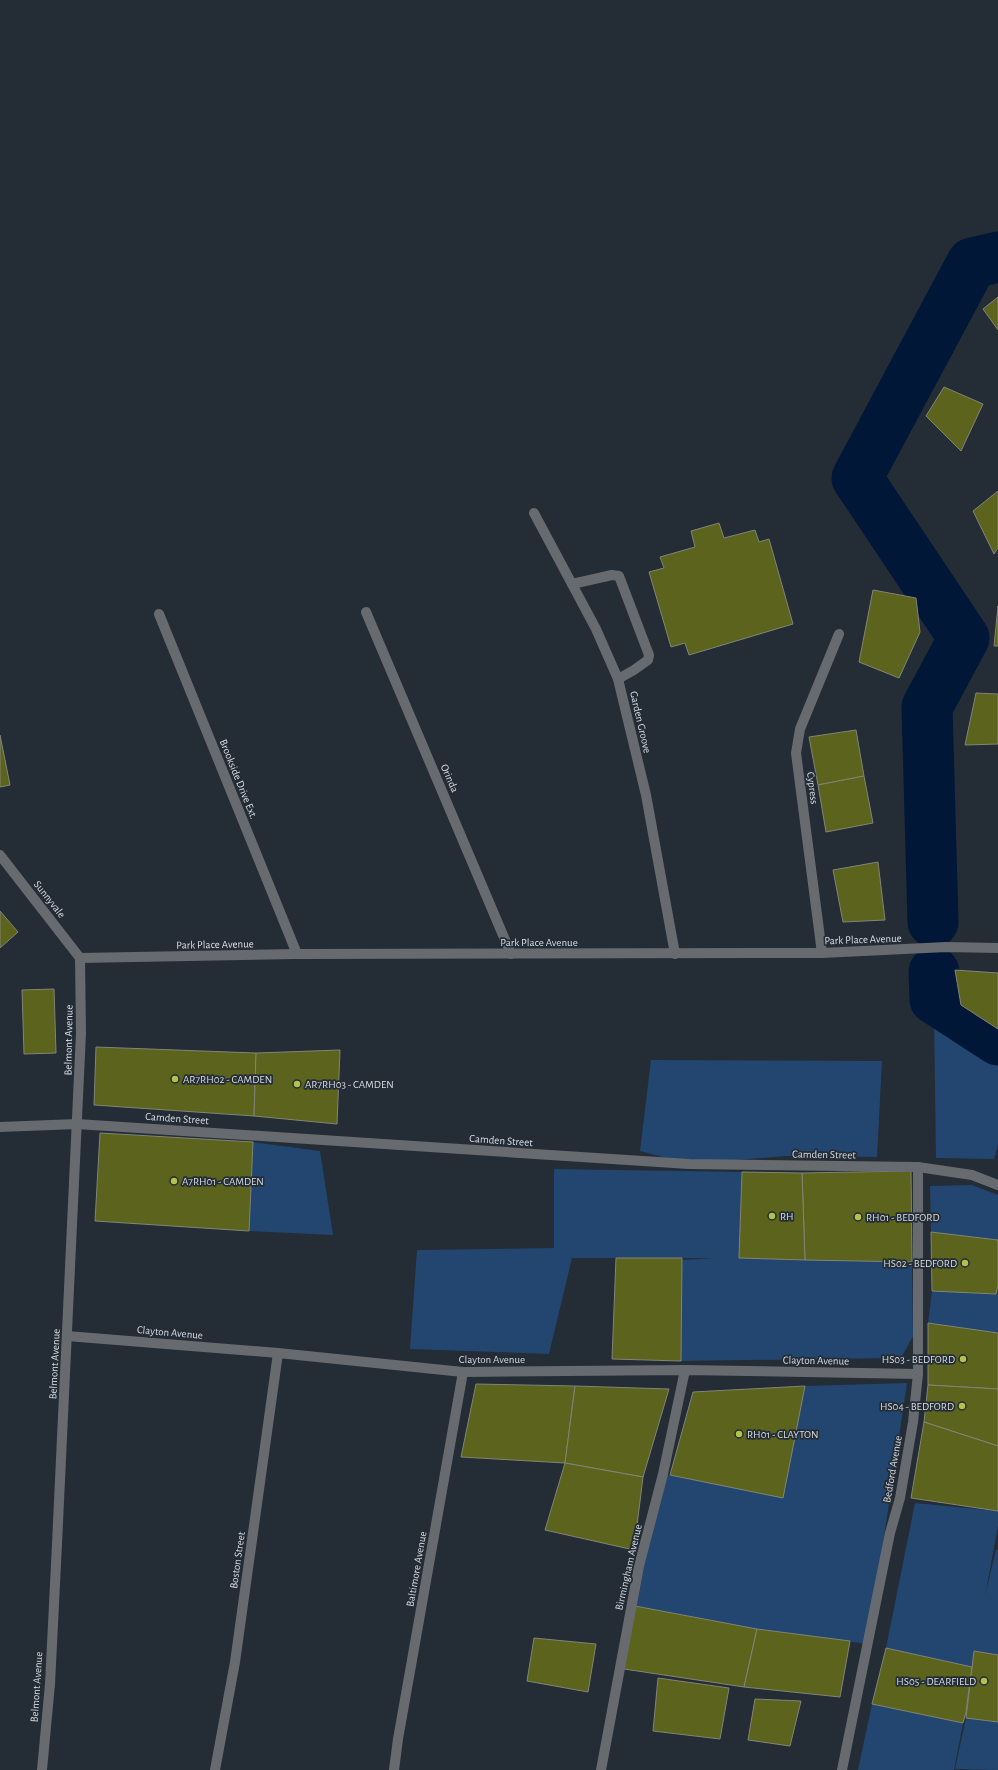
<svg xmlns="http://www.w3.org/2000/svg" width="998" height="1770" font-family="'Alegreya Sans',sans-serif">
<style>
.green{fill:#22466f}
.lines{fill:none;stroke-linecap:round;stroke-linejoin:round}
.river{stroke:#001738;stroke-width:51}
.building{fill:#5b631d;stroke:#828577}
.minor{stroke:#676b70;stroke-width:10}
.poi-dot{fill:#b3c24b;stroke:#242c36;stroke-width:1.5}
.labels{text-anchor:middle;stroke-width:3.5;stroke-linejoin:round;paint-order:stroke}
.street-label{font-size:11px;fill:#d7dce2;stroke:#242c36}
.poi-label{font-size:11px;fill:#d7dce2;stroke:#242c36;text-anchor:start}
</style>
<rect width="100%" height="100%" fill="#242c36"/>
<!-- green -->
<g class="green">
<polygon points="934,1016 998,1051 998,1144 994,1159 936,1158"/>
<polygon points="651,1060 882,1061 877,1157 785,1156 689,1164 640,1151"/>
<polygon points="253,1142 320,1151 333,1235 249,1231"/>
<polygon points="554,1169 742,1172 739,1258 912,1262 913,1336 901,1358 681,1361 682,1260 714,1258 572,1258 549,1354 410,1349 417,1250 554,1248"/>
<polygon points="972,1185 998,1195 998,1240 931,1232 930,1186"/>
<polygon points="998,1285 998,1333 928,1323 932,1291 996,1294"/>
<polygon points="907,1383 868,1644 757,1629 631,1605 663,1474 782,1497 805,1386"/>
<polygon points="915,1503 998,1511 998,1526 985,1596 996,1550 998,1550 998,1655 975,1651 972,1667 886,1648"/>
<polygon points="872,1704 963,1723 954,1770 858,1770"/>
<polygon points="966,1718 998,1722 998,1770 955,1769"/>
</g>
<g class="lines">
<!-- river -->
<g class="river">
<polyline points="933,922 927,707 964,638 857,478 972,263 998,257"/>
<polyline points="934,972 935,999 998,1040"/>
</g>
</g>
<!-- building -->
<g class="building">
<polygon points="998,297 998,330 983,309"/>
<polygon points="944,387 983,404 961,451 926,416"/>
<polygon points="998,491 998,548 994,554 973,511"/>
<polygon points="719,523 724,538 755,530 759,542 769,539 793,624 689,655 685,643 671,647 649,572 664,568 660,557 695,547 691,531"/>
<polygon points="873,590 916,598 920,632 899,678 859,662"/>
<polygon points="998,606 998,646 994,646"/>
<polygon points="976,693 998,694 998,744 965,745"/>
<polygon points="856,730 864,776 818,785 809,737"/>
<polygon points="0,735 10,785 0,787"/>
<polygon points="864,776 873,823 826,832 818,785"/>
<polygon points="878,862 885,920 843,922 833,870"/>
<polygon points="0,911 18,932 0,948"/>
<polygon points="955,970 998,973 998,1029 961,1005"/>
<polygon points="54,989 56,1053 24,1054 22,990"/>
<polygon points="96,1047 256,1053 254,1116 94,1105"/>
<polygon points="340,1050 337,1124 254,1116 256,1053"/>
<polygon points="100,1133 253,1142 249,1231 95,1221"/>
<polygon points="911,1171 912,1262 805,1260 802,1173"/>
<polygon points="742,1172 802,1173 805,1260 739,1258"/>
<polygon points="931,1232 998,1240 998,1285 996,1294 932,1291"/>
<polygon points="616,1258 682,1258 681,1361 612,1359"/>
<polygon points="928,1323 998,1333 998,1389 928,1385"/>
<polygon points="476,1384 575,1386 565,1463 461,1457"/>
<polygon points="928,1385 998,1389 998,1446 924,1422"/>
<polygon points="575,1386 669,1389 643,1477 565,1463"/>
<polygon points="805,1386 783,1498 670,1475 693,1392"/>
<polygon points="924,1422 998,1446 998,1511 911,1498"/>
<polygon points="565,1463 643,1477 634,1550 545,1530"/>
<polygon points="635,1606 757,1629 744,1687 624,1669"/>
<polygon points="757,1629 850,1641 840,1697 744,1687"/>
<polygon points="534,1638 596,1644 588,1692 527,1681"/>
<polygon points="886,1648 972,1667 966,1712 963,1723 872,1704"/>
<polygon points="974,1651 998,1655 998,1722 966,1718"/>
<polygon points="658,1678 729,1688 720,1739 653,1731"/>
<polygon points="755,1699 801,1701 790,1746 748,1740"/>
</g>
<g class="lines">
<!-- minor -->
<g class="minor">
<polyline points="534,513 596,629 618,679 646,795 675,954"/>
<polyline points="572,584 612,575 619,576 649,655 648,660 634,670 618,679"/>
<polyline points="366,612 511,954"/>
<polyline points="159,614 297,954"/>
<polyline points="0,855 80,958"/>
<polyline points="822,953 796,753 800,729 839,634"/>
<polyline points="80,958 297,954 822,953 946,947 998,948"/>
<polyline points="0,1127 77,1124 689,1164 918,1167 972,1175 998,1185"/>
<polyline points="67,1336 278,1353 463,1372 685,1370 918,1374"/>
<polyline points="42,1770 50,1684 57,1544 81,1033 80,958"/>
<polyline points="215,1770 235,1662 278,1353"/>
<polyline points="394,1770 398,1739 463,1372"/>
<polyline points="601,1770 639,1566 663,1474 685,1370"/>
<polyline points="842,1770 890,1533 900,1498 913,1422 918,1374 918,1167"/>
</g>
</g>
<!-- markers -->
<g class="poi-dot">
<circle cx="175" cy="1079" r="4"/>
<circle cx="297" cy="1084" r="4"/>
<circle cx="174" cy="1181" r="4"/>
<circle cx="772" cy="1216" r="4"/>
<circle cx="858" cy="1217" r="4"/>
<circle cx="965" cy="1263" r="4"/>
<circle cx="963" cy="1359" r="4"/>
<circle cx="962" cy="1406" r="4"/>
<circle cx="739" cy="1434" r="4"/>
<circle cx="984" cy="1681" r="4"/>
</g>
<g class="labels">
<!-- street labels -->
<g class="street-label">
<text transform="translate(641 722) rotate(77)" y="4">Garden Groove</text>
<text transform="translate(450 778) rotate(67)" y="4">Orinda</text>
<text transform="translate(239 779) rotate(68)" y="4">Brookside Drive Ext.</text>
<text transform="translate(813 788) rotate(83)" y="4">Cypress</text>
<text transform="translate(50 899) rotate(52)" y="4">Sunnyvale</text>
<text transform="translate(863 939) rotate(-2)" y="4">Park Place Avenue</text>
<text x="539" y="946">Park Place Avenue</text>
<text transform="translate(215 944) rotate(-1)" y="4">Park Place Avenue</text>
<text transform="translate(68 1040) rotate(-89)" y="4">Belmont Avenue</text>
<text transform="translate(177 1118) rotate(4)" y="4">Camden Street</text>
<text transform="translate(501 1140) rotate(4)" y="4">Camden Street</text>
<text transform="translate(824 1154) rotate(1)" y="4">Camden Street</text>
<text transform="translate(170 1332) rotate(5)" y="4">Clayton Avenue</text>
<text x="492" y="1363">Clayton Avenue</text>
<text transform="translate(816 1360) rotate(1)" y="4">Clayton Avenue</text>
<text transform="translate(54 1364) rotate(-87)" y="4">Belmont Avenue</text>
<text transform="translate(892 1469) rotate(-80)" y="4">Bedford Avenue</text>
<text transform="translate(237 1560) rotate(-82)" y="4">Boston Street</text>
<text transform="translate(628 1567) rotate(-77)" y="4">Birmingham Avenue</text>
<text transform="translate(416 1569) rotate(-80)" y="4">Baltimore Avenue</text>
<text transform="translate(36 1687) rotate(-86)" y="4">Belmont Avenue</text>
</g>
<!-- poi labels -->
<g class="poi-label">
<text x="183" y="1083">AR7RH02 - CAMDEN</text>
<text x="305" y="1088">AR7RH03 - CAMDEN</text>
<text x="182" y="1185">A7RH01 - CAMDEN</text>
<text x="780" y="1220">RH</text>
<text x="866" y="1221">RH01 - BEDFORD</text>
<text x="957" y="1267" text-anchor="end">HS02 - BEDFORD</text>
<text x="955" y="1363" text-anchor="end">HS03 - BEDFORD</text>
<text x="954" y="1410" text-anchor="end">HS04 - BEDFORD</text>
<text x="747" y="1438">RH01 - CLAYTON</text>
<text x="976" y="1685" text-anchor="end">HS05 - DEARFIELD</text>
</g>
</g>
</svg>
